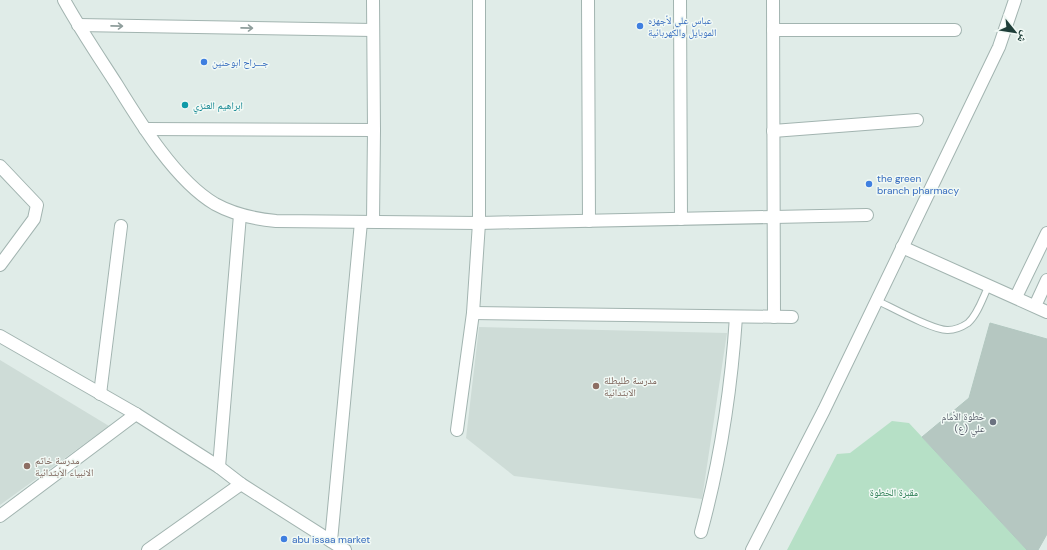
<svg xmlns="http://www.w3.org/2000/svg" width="1047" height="550" font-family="'DM Sans','Noto Naskh Arabic',sans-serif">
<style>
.built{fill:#cedcd7}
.green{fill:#b6e0c6}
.building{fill:#b5c7c1;stroke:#b2c7c0}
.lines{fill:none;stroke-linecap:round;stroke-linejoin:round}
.service-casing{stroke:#a2b4b0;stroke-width:8}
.minor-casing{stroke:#a2b4b0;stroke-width:14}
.service{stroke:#fff;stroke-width:6}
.minor{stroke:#fff;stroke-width:12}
.oneway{stroke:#8f9e9c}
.shop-dot{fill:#3f7fe0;stroke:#f1f9f5;stroke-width:1.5}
.culture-dot{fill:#0f9aa8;stroke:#f1f9f5;stroke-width:1.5}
.education-dot{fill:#8d6e63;stroke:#f1f9f5;stroke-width:1.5}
.worship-dot{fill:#6b7280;stroke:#f1f9f5;stroke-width:1.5}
.labels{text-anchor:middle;stroke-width:3;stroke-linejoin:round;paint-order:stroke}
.shop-label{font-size:10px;fill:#366cbe;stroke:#f1f9f5;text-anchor:start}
.culture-label{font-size:10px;fill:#0d838f;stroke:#f1f9f5;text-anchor:start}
.education-label{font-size:10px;fill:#785e54;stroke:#f1f9f5;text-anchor:start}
.worship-label{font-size:10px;fill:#5b616d;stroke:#f1f9f5;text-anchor:end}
.park-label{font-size:10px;fill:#25794e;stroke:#f1f9f5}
</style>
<rect width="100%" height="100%" fill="#e0ece8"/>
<!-- built -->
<g class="built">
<polygon points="479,327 727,333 702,499 514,476 466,438"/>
<polygon points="0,360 109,426 0,505"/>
</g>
<!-- green -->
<polygon class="green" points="892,421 909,423 1027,550 787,550 837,454 850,453"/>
<!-- building -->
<polygon class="building" points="990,323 1047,339 1047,534 1038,550 1027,550 922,437 969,398"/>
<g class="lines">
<defs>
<path id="service" d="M876,300C891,307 934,331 948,330C955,330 962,327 968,323C978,314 983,297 989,285"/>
<g id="minor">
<path d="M64,0C80,29 99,57 117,85C141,124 176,181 215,204C235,215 255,219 276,221L479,223L867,215"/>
<polyline points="373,0 374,130 373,221"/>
<polyline points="588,0 589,221"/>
<polyline points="680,0 681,219"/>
<polyline points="773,0 774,317"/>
<polyline points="78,25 373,30"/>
<polyline points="773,30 955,30"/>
<polyline points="145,129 374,130"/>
<polyline points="773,131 917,120"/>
<polyline points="0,166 37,205 34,219 0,265"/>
<polyline points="902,247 1047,312"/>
<polyline points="1016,297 1047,233"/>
<polyline points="1035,306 1047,280"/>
<polyline points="473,313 792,317"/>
<polyline points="0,336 136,414 219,467 241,484 345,550"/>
<polyline points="100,394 121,226"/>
<polyline points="457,430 473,313 479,223 479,0"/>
<polyline points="219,467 240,215"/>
<polyline points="0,516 136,414"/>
<path d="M701,532C721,459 731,392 736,317"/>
<polyline points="331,541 361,222"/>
<polyline points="148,550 241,484"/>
<polyline points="752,550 824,410 999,47 1015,0"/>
</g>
</defs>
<!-- service casing -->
<use href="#service" class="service-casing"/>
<!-- minor casing -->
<use href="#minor" class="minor-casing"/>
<!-- service -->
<use href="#service" class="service"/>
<!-- minor -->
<use href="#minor" class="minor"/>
</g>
<!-- one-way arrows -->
<defs><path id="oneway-shaft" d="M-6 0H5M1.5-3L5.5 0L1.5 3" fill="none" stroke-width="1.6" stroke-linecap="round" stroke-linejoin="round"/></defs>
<g class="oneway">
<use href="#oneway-shaft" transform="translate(117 26) rotate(1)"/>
<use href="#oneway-shaft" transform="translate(247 28) rotate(1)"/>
</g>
<!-- markers -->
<g class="shop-dot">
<circle cx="640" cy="26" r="4"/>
<circle cx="204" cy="62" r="4"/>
<circle cx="869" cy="184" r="4"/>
<circle cx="284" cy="539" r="4"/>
</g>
<circle class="culture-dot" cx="185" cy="105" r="4"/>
<g class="education-dot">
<circle cx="596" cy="386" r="4"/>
<circle cx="27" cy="466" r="4"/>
</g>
<circle class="worship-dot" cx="993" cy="422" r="4"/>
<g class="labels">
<!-- shop labels -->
<g class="shop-label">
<text x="648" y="24">عباس علي لأجهزه<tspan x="648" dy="12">الموبايل والكهربائية</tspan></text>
<text x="212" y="66">جـــراح ابوحنين</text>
<text x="877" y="182">the green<tspan x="877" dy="12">branch pharmacy</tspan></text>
<text x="292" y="543">abu issaa market</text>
</g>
<!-- culture labels -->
<g class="culture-label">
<text x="193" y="109">ابراهيم العنزي</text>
</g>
<!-- education labels -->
<g class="education-label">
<text x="604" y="384">مدرسة طليطلة<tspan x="604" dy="12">الابتدائية</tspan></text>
<text x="35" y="464">مدرسة خاتم<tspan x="35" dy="12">الانبياء الأبتدائية</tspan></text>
</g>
<!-- worship labels -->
<g class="worship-label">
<text x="985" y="420">خطوة الأمام<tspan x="985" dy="12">علي (ع)</tspan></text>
</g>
<!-- park labels -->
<g class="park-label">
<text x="894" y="496">مقبرة الخطوة</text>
</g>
</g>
<!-- north arrow -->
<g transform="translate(1015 32) rotate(120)" stroke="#f1f9f5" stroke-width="3" paint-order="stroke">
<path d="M0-3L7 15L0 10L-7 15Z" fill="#1f3e39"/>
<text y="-6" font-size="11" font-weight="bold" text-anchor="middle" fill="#1f3e39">ش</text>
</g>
</svg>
